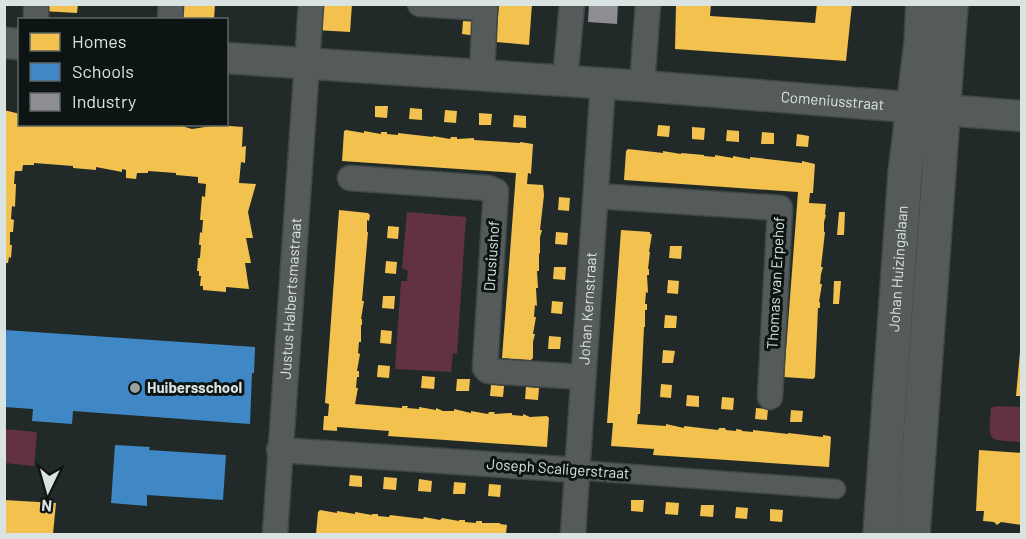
<svg xmlns="http://www.w3.org/2000/svg" width="1026" height="539" font-family="Barlow,sans-serif">
<style>
.green{fill:#633242}
.homes{fill:#f2c14e}
.schools{fill:#3f88c5}
.industry{fill:#8d8d92}
.lines{fill:none;stroke-linecap:round;stroke-linejoin:round}
.pedestrian-casing{stroke:#404847;stroke-width:21}
.minor-casing{stroke:#404847;stroke-width:27}
.tertiary-casing{stroke:#404847;stroke-width:33}
.secondary-casing{stroke:#404847;stroke-width:36}
.pedestrian{stroke:#545b5a;stroke-width:18}
.minor{stroke:#545b5a;stroke-width:24}
.tertiary{stroke:#545b5a;stroke-width:30}
.secondary{stroke:#545b5a;stroke-width:33}
.poi-dot{fill:#99a2a1;stroke:#0d1514;stroke-width:2}
.labels{text-anchor:middle;stroke-width:6;stroke-linejoin:round;paint-order:stroke}
.street-label{font-size:15px;fill:#d9e3e2;stroke:#0d1514}
.poi-label{font-size:15px;font-weight:bold;fill:#d9e3e2;stroke:#0d1514;text-anchor:start}
</style>
<rect width="100%" height="100%" fill="#212a29"/>
<!-- green -->
<g class="green">
<polygon points="407,212 466,217 457,354 453,353 451,372 395,369 401,281 407,281 408,271 402,268"/>
<path d="M997,406L1021,407V442C987,440 988,443 991,408Z"/>
<polygon points="4,429 37,432 34,466 5,463"/>
</g>
<!-- homes -->
<g class="homes">
<polygon points="43,4 78,4 77,13 42,11"/>
<polygon points="180,4 215,4 214,20 179,20"/>
<polygon points="317,4 352,4 350,32 315,30"/>
<polygon points="499,4 532,4 529,45 496,42"/>
<polygon points="676,4 711,4 710,16 815,23 817,4 852,4 846,61 675,49"/>
<polygon points="463,21 478,22 477,36 462,34"/>
<polygon points="375,106 388,106 387,118 375,117"/>
<polygon points="410,108 422,109 422,120 409,119"/>
<polygon points="4,110 20,114 20,124 175,124 192,129 218,125 243,127 242,147 246,146 245,163 241,162 239,183 256,184 248,212 253,238 246,238 251,263 245,263 249,289 226,287 226,292 203,290 203,286 200,286 201,276 199,276 199,271 197,271 198,258 200,258 201,245 199,245 200,232 202,233 203,220 200,220 202,196 205,197 206,184 198,183 198,177 176,175 176,173 148,171 148,173 137,173 136,179 126,178 126,170 122,169 122,172 96,167 96,170 73,168 73,166 34,163 34,165 23,165 22,171 15,171 14,184 16,184 15,207 12,206 11,219 14,220 13,232 10,232 10,245 12,245 11,258 9,257 8,263 4,263"/>
<polygon points="445,110 457,111 456,123 444,122"/>
<polygon points="479,113 492,114 491,125 479,125"/>
<polygon points="514,115 526,116 526,128 513,127"/>
<polygon points="658,125 670,126 669,137 657,136"/>
<polygon points="692,127 705,128 704,140 692,139"/>
<polygon points="346,130 364,133 364,131 381,134 381,132 387,132 387,134 398,135 398,133 433,137 433,136 450,139 451,137 457,137 457,139 474,138 474,140 520,143 520,142 533,144 531,174 528,173 527,184 543,185 544,195 540,230 542,230 540,237 540,253 539,254 539,271 537,271 538,288 536,288 537,306 535,305 534,317 536,317 533,334 535,334 533,342 533,358 531,360 502,358 516,173 342,161 344,131"/>
<polygon points="727,130 739,131 739,142 726,141"/>
<polygon points="762,132 774,133 774,144 761,144"/>
<polygon points="797,134 809,136 808,147 796,146"/>
<polygon points="628,149 663,153 663,151 681,154 681,153 704,155 704,156 715,157 715,155 733,158 733,156 750,159 750,157 802,163 802,161 815,164 813,193 810,193 809,203 826,204 825,215 826,215 824,222 824,232 825,232 821,267 823,267 821,274 820,284 822,284 819,302 820,302 820,308 818,308 815,377 813,379 784,377 798,192 624,180 626,151"/>
<polygon points="559,197 570,198 569,211 558,210"/>
<polygon points="339,210 368,213 370,215 369,221 367,220 367,232 368,232 362,301 364,301 361,319 362,319 362,325 361,325 361,342 359,342 358,353 360,354 357,371 359,371 359,377 357,377 356,388 358,388 355,404 402,408 402,406 408,406 407,408 419,409 419,407 436,410 436,408 443,411 454,411 454,409 471,413 471,411 488,414 489,412 495,412 494,414 512,413 512,415 523,416 523,414 530,417 547,416 549,418 547,447 388,436 389,431 337,427 337,431 323,430 324,416 328,416 329,404 325,403"/>
<polygon points="839,212 845,212 844,235 837,235"/>
<polygon points="388,226 399,227 398,239 387,238"/>
<polygon points="621,230 650,232 650,234 652,234 649,252 650,252 648,269 649,269 649,275 647,275 648,293 646,292 645,304 647,304 647,310 645,310 645,327 644,327 640,414 638,414 637,424 666,426 666,424 684,428 684,426 718,430 719,428 725,428 726,430 736,431 736,429 742,430 742,431 753,432 753,430 788,434 788,433 823,437 823,435 829,436 831,437 829,467 653,455 654,449 611,446 613,423 607,423"/>
<polygon points="556,232 568,233 567,245 555,244"/>
<polygon points="670,246 682,246 681,259 669,258"/>
<polygon points="386,261 397,262 396,274 385,273"/>
<polygon points="554,267 566,267 565,280 553,279"/>
<polygon points="668,280 679,281 678,294 667,293"/>
<polygon points="834,281 841,281 839,304 833,304"/>
<polygon points="383,296 395,296 394,309 382,308"/>
<polygon points="552,301 563,302 562,314 551,313"/>
<polygon points="665,315 677,316 676,328 664,328"/>
<polygon points="381,330 392,331 391,344 380,343"/>
<polygon points="549,336 561,337 560,349 548,349"/>
<polygon points="663,350 675,351 673,363 662,363"/>
<polygon points="1020,352 1022,352 1022,396 1016,396"/>
<polygon points="378,365 390,366 389,378 377,377"/>
<polygon points="422,376 435,377 434,389 421,388"/>
<polygon points="457,379 470,379 469,391 456,391"/>
<polygon points="661,384 672,385 671,398 660,397"/>
<polygon points="491,385 504,386 503,397 490,396"/>
<polygon points="526,387 539,388 538,400 525,399"/>
<polygon points="687,395 699,396 699,407 686,406"/>
<polygon points="722,397 734,398 733,410 721,409"/>
<polygon points="756,408 768,409 767,420 755,419"/>
<polygon points="791,410 803,411 802,422 790,422"/>
<polygon points="979,450 1022,453 1022,525 1001,522 997,525 994,522 983,521 984,511 976,511"/>
<polygon points="350,475 362,476 362,487 349,486"/>
<polygon points="384,477 397,478 396,490 383,489"/>
<polygon points="419,479 432,481 431,492 418,491"/>
<polygon points="454,482 466,483 465,494 453,494"/>
<polygon points="489,484 501,485 500,497 488,496"/>
<polygon points="4,500 56,503 53,534 4,534"/>
<polygon points="631,500 644,500 643,512 631,511"/>
<polygon points="666,502 679,503 678,515 665,514"/>
<polygon points="701,505 714,505 713,517 700,516"/>
<polygon points="736,507 748,508 747,519 735,518"/>
<polygon points="770,509 783,510 782,522 770,521"/>
<polygon points="320,510 337,513 337,511 355,514 355,512 372,515 372,514 378,514 378,516 389,517 390,515 423,519 424,517 440,520 442,518 459,521 459,520 465,520 465,522 476,523 476,521 482,521 482,523 500,523 500,524 507,525 506,534 316,534 318,512"/>
</g>
<!-- schools -->
<g class="schools">
<polygon points="5,330 255,347 254,373 252,373 250,424 73,411 72,424 32,421 33,409 5,407"/>
<polygon points="115,445 150,447 149,450 226,455 223,500 147,495 147,506 111,503"/>
</g>
<!-- industry -->
<polygon class="industry" points="589,4 618,4 617,24 588,22"/>
<g class="lines">
<defs>
<polyline id="pedestrian" points="577,470 836,489"/>
<g id="minor">
<polyline points="36,4 36,20"/>
<polyline points="420,4 485,8 482,75"/>
<polyline points="170,20 171,4"/>
<polyline points="565,80 572,4"/>
<polyline points="642,86 648,4"/>
<polyline points="350,178 488,188 496,191 485,368 488,371 583,377"/>
<polyline points="596,196 780,208 770,397"/>
<polyline points="279,450 577,470"/>
<path id="s1" d="M275,534L311,4"/>
<path id="s2" d="M573,534L603,83"/>
</g>
<g id="tertiary">
<polyline points="4,43 20,44"/>
<path id="s3" d="M226,58L642,86L1022,116"/>
</g>
<g id="secondary">
<path id="s4" d="M880,534L905,173L921,43L923,4"/>
<polyline points="913,534 951,4"/>
</g>
</defs>
<!-- pedestrian casing -->
<use href="#pedestrian" class="pedestrian-casing"/>
<!-- minor casing -->
<use href="#minor" class="minor-casing"/>
<!-- tertiary casing -->
<use href="#tertiary" class="tertiary-casing"/>
<!-- secondary casing -->
<use href="#secondary" class="secondary-casing"/>
<!-- pedestrian -->
<use href="#pedestrian" class="pedestrian"/>
<!-- minor -->
<use href="#minor" class="minor"/>
<!-- tertiary -->
<use href="#tertiary" class="tertiary"/>
<!-- secondary -->
<use href="#secondary" class="secondary"/>
</g>
<!-- markers -->
<circle class="poi-dot" cx="135" cy="388" r="6"/>
<g class="labels">
<!-- street labels -->
<g class="street-label">
<text dy="5" stroke="none"><textPath href="#s3" startOffset="608">Comeniusstraat</textPath></text>
<text transform="translate(492 256) rotate(-86)" y="5">Drusiushof</text>
<text dy="5" stroke="none"><textPath href="#s4" startOffset="266">Johan Huizingalaan</textPath></text>
<text transform="translate(776 283) rotate(-87)" y="5">Thomas van Erpehof</text>
<text dy="5" stroke="none"><textPath href="#s1" startOffset="236">Justus Halbertsmastraat</textPath></text>
<text dy="5" stroke="none"><textPath href="#s2" startOffset="226">Johan Kernstraat</textPath></text>
<text transform="translate(558 469) rotate(4)" y="5">Joseph Scaligerstraat</text>
</g>
<!-- poi labels -->
<g class="poi-label">
<text x="147" y="393">Huibersschool</text>
</g>
</g>
<!-- border -->
<rect width="1026" height="539" fill="none" stroke="#d9e3e2" stroke-width="12"/>
<!-- legend -->
<rect x="18" y="18" width="210" height="108" fill="#0d1514" stroke="#5f6766" stroke-width="1.5"/>
<rect x="30" y="33" width="30" height="18" fill="#f2c14e" stroke="#5f6766" stroke-width="1.5"/>
<text x="72" y="48" font-size="18" fill="#d9e3e2">Homes</text>
<rect x="30" y="63" width="30" height="18" fill="#3f88c5" stroke="#5f6766" stroke-width="1.5"/>
<text x="72" y="78" font-size="18" fill="#d9e3e2">Schools</text>
<rect x="30" y="93" width="30" height="18" fill="#8d8d92" stroke="#5f6766" stroke-width="1.5"/>
<text x="72" y="108" font-size="18" fill="#d9e3e2">Industry</text>
<!-- north arrow -->
<g transform="translate(48 491) rotate(185)" stroke="#0d1514" stroke-width="4.5" paint-order="stroke">
<path d="M0-4.5L10 22L0 15L-10 22Z" fill="#d9e3e2"/>
<text y="-9" font-size="16" font-weight="bold" text-anchor="middle" fill="#d9e3e2">N</text>
</g>
</svg>
